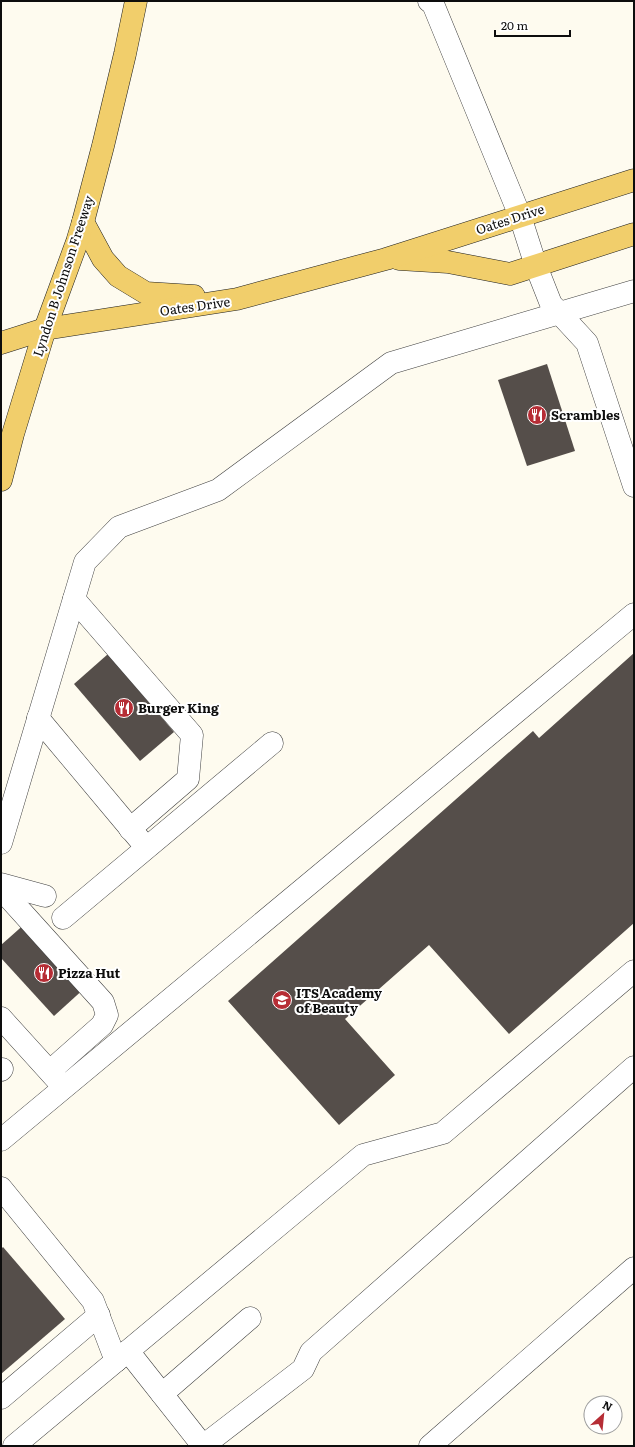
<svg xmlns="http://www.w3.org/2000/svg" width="635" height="1447" font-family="Literata,serif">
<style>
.building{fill:#554e4a}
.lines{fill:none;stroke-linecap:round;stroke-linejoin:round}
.minor-casing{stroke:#404040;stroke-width:23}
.major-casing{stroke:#1e1e1e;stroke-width:23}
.minor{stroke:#fff;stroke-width:22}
.major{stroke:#f1ce6b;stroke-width:22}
.labels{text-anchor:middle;stroke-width:4;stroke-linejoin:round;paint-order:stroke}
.street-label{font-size:13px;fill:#0d0d0d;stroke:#fff}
.poi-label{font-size:13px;font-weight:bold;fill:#0d0d0d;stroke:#fff;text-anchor:start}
</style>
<rect width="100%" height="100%" fill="#fefbef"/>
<!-- building -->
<g class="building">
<polygon points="547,364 575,451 527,466 498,380"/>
<polygon points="634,653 634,923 509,1034 429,945 345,1019 395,1075 339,1125 228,1001 533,731 539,738"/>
<polygon points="108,654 174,732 140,761 74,684"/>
<polygon points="27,922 86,987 54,1016 1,958 1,945"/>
<polygon points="3,1247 65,1319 1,1374 1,1249"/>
</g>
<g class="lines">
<defs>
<g id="minor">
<polyline points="429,1 433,4 520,216 536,266 551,304 587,343 634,486"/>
<polyline points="74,599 192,735 188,779 130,829"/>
<polyline points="38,718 140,840"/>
<polyline points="1,843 85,562 119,527 218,490 391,363 634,291"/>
<polyline points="1,884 45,896"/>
<polyline points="1,889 103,1002 107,1015 102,1025 50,1071"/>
<polyline points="63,918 272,743"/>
<polyline points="1,1018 59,1082"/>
<polyline points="1,1070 2,1069"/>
<polyline points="1,1140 634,614"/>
<polyline points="1,1188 93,1301 116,1361"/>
<polyline points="128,1351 203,1446"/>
<polyline points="162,1394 250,1318"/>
<polyline points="1,1398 99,1315"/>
<polyline points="14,1446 363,1155 443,1133 634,971"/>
<polyline points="203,1446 303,1369 311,1352 634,1067"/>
<polyline points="430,1446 634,1268"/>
</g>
<g id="major">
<polyline points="83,222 103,259 118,276 146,293 194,296"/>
<polyline points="399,259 448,262 510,274 634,234"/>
<polyline points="1,343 45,329 237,299 386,259 634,180"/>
<polyline points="1,480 13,434 45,329 77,242 83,222 103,146 125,54 136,1"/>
</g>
</defs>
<!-- minor casing -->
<use href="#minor" class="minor-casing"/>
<!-- major casing -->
<use href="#major" class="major-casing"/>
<!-- minor -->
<use href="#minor" class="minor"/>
<!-- major -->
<use href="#major" class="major"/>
</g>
<!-- icons -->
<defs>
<symbol id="restaurant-disc" viewBox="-11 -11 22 22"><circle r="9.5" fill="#b62d35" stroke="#fff"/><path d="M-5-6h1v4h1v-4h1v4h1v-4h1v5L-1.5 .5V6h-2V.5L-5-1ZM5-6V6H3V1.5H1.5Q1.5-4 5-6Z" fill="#fff"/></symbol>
<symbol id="university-disc" viewBox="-11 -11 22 22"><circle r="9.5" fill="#b62d35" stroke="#fff"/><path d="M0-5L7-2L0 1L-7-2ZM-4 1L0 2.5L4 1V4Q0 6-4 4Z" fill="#fff"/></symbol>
</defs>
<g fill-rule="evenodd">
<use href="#restaurant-disc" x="526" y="404" width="22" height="22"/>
<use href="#restaurant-disc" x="113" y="697" width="22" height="22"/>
<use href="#restaurant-disc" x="33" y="962" width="22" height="22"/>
<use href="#university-disc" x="271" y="989" width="22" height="22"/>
</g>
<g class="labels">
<!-- street labels -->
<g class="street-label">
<text transform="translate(510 219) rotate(-18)" y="5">Oates Drive</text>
<text transform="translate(63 276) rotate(-72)" y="5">Lyndon B Johnson Freeway</text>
<text transform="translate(195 306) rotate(-8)" y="5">Oates Drive</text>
</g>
<!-- poi labels -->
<g class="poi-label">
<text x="551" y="420">Scrambles</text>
<text x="138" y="713">Burger King</text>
<text x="58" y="978">Pizza Hut</text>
<text x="296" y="998">ITS Academy<tspan x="296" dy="15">of Beauty</tspan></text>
</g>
</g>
<!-- border -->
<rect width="635" height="1447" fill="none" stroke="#0d0d0d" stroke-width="4"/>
<!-- north arrow -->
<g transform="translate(603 1415) rotate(27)"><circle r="19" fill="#ffffff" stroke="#9e9e9e"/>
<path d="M0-3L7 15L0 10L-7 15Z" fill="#b62d35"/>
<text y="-6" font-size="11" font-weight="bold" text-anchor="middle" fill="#0d0d0d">N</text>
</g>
<!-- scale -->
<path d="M495 30v6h75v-6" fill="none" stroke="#0d0d0d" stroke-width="2"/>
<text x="501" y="30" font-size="12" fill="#0d0d0d" stroke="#ffffff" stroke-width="3" paint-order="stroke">20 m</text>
</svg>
